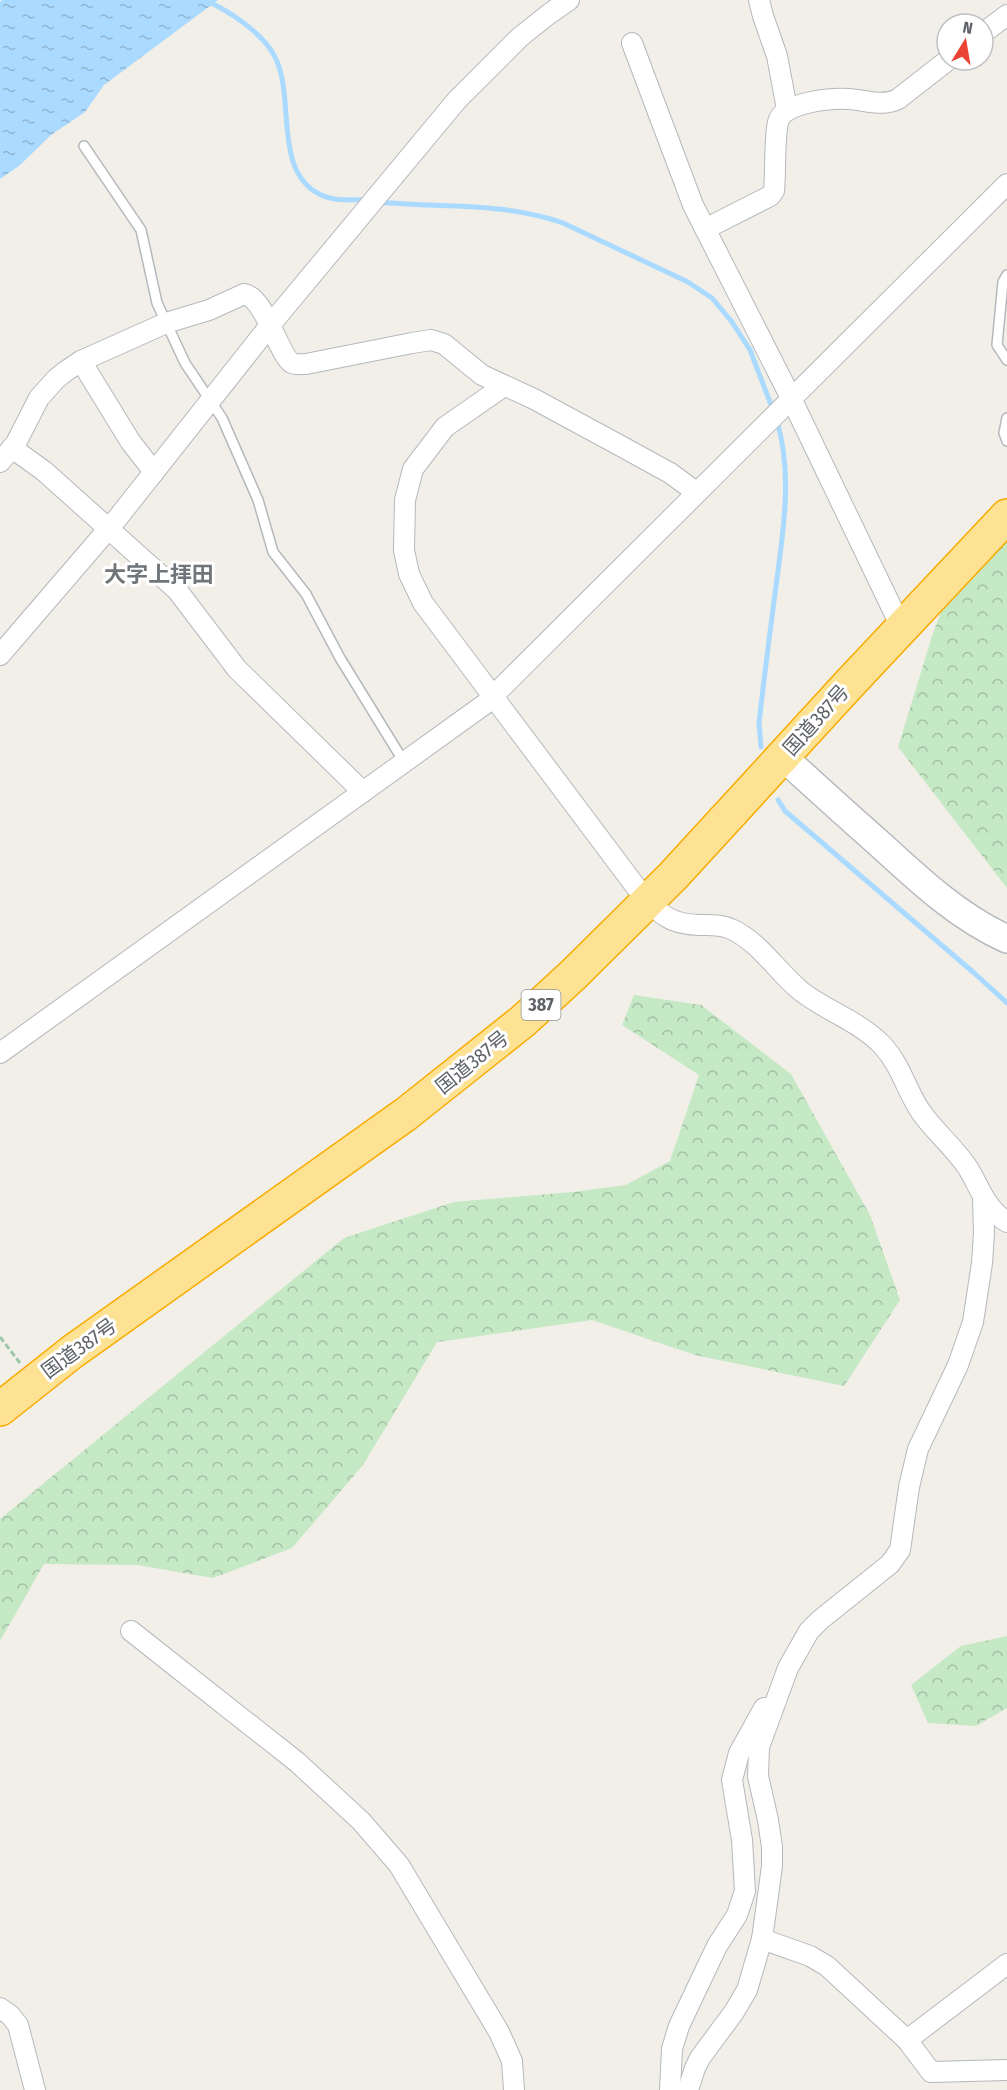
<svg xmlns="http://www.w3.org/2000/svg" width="1007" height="2090" font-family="'Fira Sans Condensed','Noto Sans JP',sans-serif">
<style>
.forest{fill:url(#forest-crowns)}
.water{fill:url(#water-ripples)}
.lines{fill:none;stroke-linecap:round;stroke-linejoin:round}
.stream{stroke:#aadaff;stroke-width:5}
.lane-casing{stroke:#b5b8bc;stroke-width:12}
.street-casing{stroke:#b5b8bc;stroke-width:22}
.secondary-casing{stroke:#b6babf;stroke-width:30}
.highway-casing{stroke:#f9ab00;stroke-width:36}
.path{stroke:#9cc7a9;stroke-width:3;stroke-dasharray:6 3;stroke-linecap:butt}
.lane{stroke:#fff;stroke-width:9}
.street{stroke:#fff;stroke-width:20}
.secondary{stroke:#fff;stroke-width:27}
.highway{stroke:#fde293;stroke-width:33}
.labels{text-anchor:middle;stroke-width:6;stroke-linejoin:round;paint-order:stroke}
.shield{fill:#fff;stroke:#8f9295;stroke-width:1.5}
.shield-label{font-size:18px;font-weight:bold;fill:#5f6368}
.street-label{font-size:20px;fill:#5f6368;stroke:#fff}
.quarter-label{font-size:22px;font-weight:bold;fill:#70757a;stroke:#fff}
</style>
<defs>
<pattern id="forest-crowns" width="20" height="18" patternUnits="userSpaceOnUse" patternTransform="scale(1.5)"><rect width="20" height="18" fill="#c5e8c5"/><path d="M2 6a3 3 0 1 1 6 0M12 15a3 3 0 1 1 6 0" fill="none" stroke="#a3c0a4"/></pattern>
<pattern id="water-ripples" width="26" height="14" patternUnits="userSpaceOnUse" patternTransform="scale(1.5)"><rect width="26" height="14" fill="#aadaff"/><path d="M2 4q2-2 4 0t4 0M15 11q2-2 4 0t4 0" fill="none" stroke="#8eb4d2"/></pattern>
</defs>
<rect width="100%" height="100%" fill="#f1efe8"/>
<!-- forest -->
<g class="forest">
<polygon points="1007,534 1007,888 898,747 933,633 953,581"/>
<polygon points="634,995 701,1005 791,1074 870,1215 900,1300 844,1386 695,1355 592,1320 437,1342 363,1465 292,1548 213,1578 137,1565 44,1564 0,1641 0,1519 344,1238 454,1202 572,1192 626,1185 670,1161 699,1075 622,1025"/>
<polygon points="1007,1636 1007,1708 976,1726 928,1723 911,1685 961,1646"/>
</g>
<!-- water -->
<polygon class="water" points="2,0 218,0 104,85 85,112 51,135 19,166 0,179 0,2"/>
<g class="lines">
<!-- stream -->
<g class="stream">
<path d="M205,0C229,11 263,33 275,57C296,98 272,172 321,195C335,202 351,199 366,200"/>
<path d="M378,202C440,208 505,202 563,223L688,282L712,298L732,322L750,350L773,410"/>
<path d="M761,747L759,723C764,678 770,632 776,586C783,532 793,475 777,421"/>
<polyline points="778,800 785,811 973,972 1007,1003"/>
</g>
<defs>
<g id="lane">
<polyline points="84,146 141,230 157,303 185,363 222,418 258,500 273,552 306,594 340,658 404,762"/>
<polyline points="1007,275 1003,282 997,345 1007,360"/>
<polyline points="1007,418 1004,433 1007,441"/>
</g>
<g id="street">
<polyline points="759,0 763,16 777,56 787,109"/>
<polyline points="983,33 1007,15"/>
<polyline points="632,43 693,205 791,398 902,629"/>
<path d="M705,229L770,196L774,191C776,170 774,142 778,122C783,102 831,98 849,99C865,100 883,107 898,99L948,60"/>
<polyline points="81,361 130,441 154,472"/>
<path d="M504,386L445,427L413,469L405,500L404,550L409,574L423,603L636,887C658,911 665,924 699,925C710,925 721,924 731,929C760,942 778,973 802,992C827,1011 860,1022 882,1045C901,1065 906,1090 921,1112C935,1132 954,1147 968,1168C980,1188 986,1209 1007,1222"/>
<polyline points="12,448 44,471 177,590 237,669 363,792"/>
<path d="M0,462L16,443L39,398L56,379L66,371L81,361L166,323L209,310L244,294C265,297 279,356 292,363C296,365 302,364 306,364L412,343L431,340L444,344L482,375L534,399L619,445L670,473L696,492"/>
<polyline points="0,655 116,520 271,324 457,100 520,37 549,14 569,0"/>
<polyline points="0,1053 485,704 1007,184"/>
<polyline points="983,1198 984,1233 982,1263 973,1322 958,1365 918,1449 909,1487 900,1550 890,1564 820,1620 809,1631 788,1668 759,1747 758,1776 768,1820 772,1847 772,1866 762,1939 810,1956 827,1966 907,2040 931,2072 1007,2070"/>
<polyline points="131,1631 297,1762 361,1821 399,1865 499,2032 512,2061 514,2090"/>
<polyline points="0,2008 10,2015 18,2025 35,2090"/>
<polyline points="907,2040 1007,1964"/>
<polyline points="670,2090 672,2049 679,2026 717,1946 737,1915 745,1891 742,1840 732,1780 739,1753 764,1708"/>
<polyline points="688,2090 695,2068 700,2058 734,2012 747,1990 762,1939"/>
</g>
<path id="secondary" d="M783,757C816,787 849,817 882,846C920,881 960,918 1007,939"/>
<polyline id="highway" points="0,1409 72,1352 406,1114 523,1021 573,975 673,876 850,683 1007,516"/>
</defs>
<!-- lane casing -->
<use href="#lane" class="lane-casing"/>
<!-- street casing -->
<use href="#street" class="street-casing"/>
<!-- secondary casing -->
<use href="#secondary" class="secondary-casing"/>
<!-- highway casing -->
<use href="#highway" class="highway-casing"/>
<!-- path -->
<polyline class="path" points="0,1337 20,1363"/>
<!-- lane -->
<use href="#lane" class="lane"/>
<!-- street -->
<use href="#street" class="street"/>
<!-- secondary -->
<use href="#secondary" class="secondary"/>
<!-- highway -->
<use href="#highway" class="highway"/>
</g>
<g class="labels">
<!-- shield labels -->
<rect class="shield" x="521.5" y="990" width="39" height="30" rx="4.5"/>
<g class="shield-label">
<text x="541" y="1011">387</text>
</g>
<!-- street labels -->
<g class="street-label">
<text transform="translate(816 720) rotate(-48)" y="7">国道387号</text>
<text transform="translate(472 1062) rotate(-39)" y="7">国道387号</text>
<text transform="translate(79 1348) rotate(-36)" y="7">国道387号</text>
</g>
<!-- quarter labels -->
<g class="quarter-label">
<text x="159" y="582">大字上拝田</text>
</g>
</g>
<!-- north arrow -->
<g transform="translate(965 42) rotate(11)"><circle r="28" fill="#ffffff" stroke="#bfc1c3" stroke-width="1.5"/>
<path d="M0-4.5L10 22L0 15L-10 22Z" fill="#ea4335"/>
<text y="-9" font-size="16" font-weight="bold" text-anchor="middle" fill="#5f6368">N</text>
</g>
</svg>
